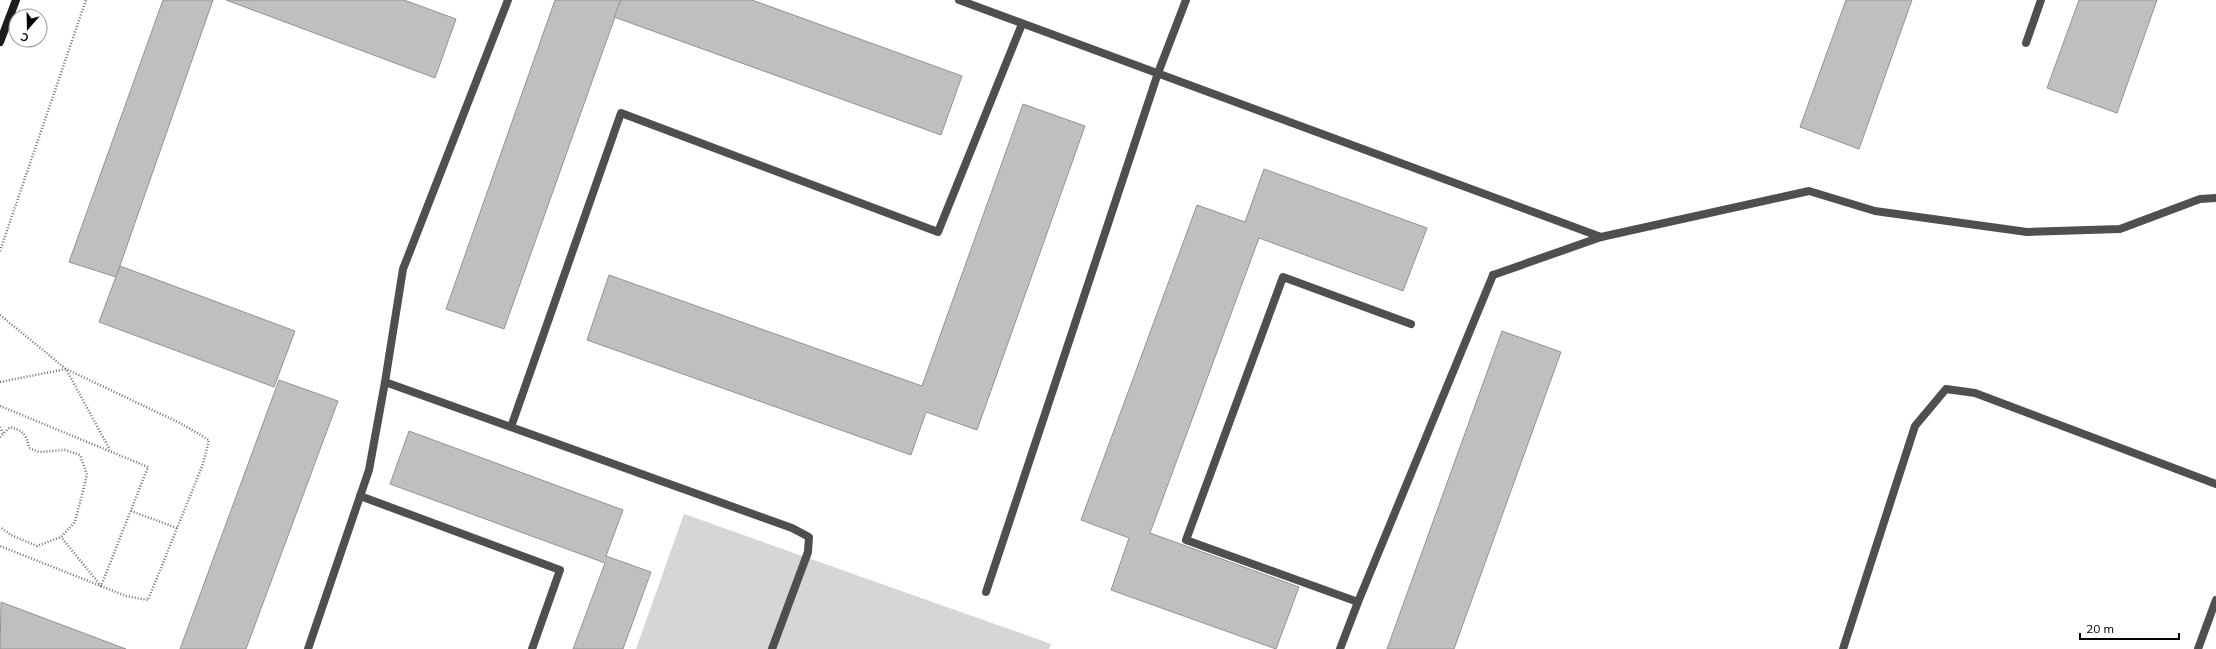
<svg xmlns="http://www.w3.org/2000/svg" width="2216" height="649" font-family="Mulish,sans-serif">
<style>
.green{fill:#d6d6d6}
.building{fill:#bfbfbf;stroke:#939393}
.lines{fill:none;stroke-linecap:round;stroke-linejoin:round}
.path{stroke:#717171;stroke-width:2.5;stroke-dasharray:1 2;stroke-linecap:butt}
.service{stroke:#4f4f4f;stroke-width:8}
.minor{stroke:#4f4f4f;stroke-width:8}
.secondary{stroke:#1c1c1c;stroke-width:8}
</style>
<rect width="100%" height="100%" fill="#fff"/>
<!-- green -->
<polygon class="green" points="684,514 1051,644 1049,649 636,649"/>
<!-- building -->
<g class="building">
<polygon points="163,0 213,0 116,277 69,262"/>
<polygon points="226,0 404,0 456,19 435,78"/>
<polygon points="555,0 621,0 504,329 446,309"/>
<polygon points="621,0 752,0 962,76 941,135 614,17"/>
<polygon points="1846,0 1912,0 1859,149 1800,127"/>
<polygon points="2079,0 2157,0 2117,113 2047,88"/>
<polygon points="1023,104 1085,126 977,430 926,412 911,455 587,340 609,275 922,386"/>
<polygon points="1264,169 1427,228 1403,291 1259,238 1150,533 1299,587 1276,649 1111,590 1129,538 1081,520 1197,205 1245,222"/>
<polygon points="120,266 295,331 274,387 99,322"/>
<polygon points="1502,331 1561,352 1454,649 1387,649"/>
<polygon points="279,380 338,401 246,649 180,649"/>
<polygon points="409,431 623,510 606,556 651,572 623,649 573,649 605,563 390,484"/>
<polygon points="1,602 126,649 0,649"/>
</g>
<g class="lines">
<!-- path -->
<g class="path">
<polyline points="0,251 86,0"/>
<polyline points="0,315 66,369 180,423 209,440 203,464 148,600 126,596 0,546"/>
<polyline points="0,382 66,369 110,450"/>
<polyline points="0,406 148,467 101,586 61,537"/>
<polyline points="0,427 3,433"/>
<path d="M0,437L10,427C23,430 27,436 29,448L39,452L65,450L80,455L87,475L75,522L61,537L37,546L11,535L0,527"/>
<polyline points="131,511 177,528"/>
</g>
<!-- service -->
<g class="service">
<polyline points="2026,43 2041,0"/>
<polyline points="385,382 792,528 809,537 808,552 772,649"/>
<polyline points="511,427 621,113 938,232 1022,24"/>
<polyline points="360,496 560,570 532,649"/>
<polyline points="1358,602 1186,540 1283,277 1411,324"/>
<polyline points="1340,649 1358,602 1493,275"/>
<polyline points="1843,649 1915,426 1946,389 1975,393 2216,484"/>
</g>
<!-- minor -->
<g class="minor">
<polyline points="959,0 1601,237"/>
<polyline points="1493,275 1601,237 1809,191 1875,211 2027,232 2120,229 2200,199 2216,198"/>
<polyline points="986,592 1158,73 1186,0"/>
<polyline points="308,649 369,470 385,382 403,269 508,0"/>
<polyline points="2198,649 2216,600"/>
</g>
<!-- secondary -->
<polyline class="secondary" points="0,42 16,0"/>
</g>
<!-- north arrow -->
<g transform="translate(28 28) rotate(200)"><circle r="19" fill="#ffffff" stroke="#999999"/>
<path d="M0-3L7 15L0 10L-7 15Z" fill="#000000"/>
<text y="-6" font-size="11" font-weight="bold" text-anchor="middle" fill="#000000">С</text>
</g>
<!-- scale -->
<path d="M2080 633v6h99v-6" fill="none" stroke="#000000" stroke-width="2"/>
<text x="2086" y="633" font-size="12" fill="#000000" stroke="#ffffff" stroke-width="3" paint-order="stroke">20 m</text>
</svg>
